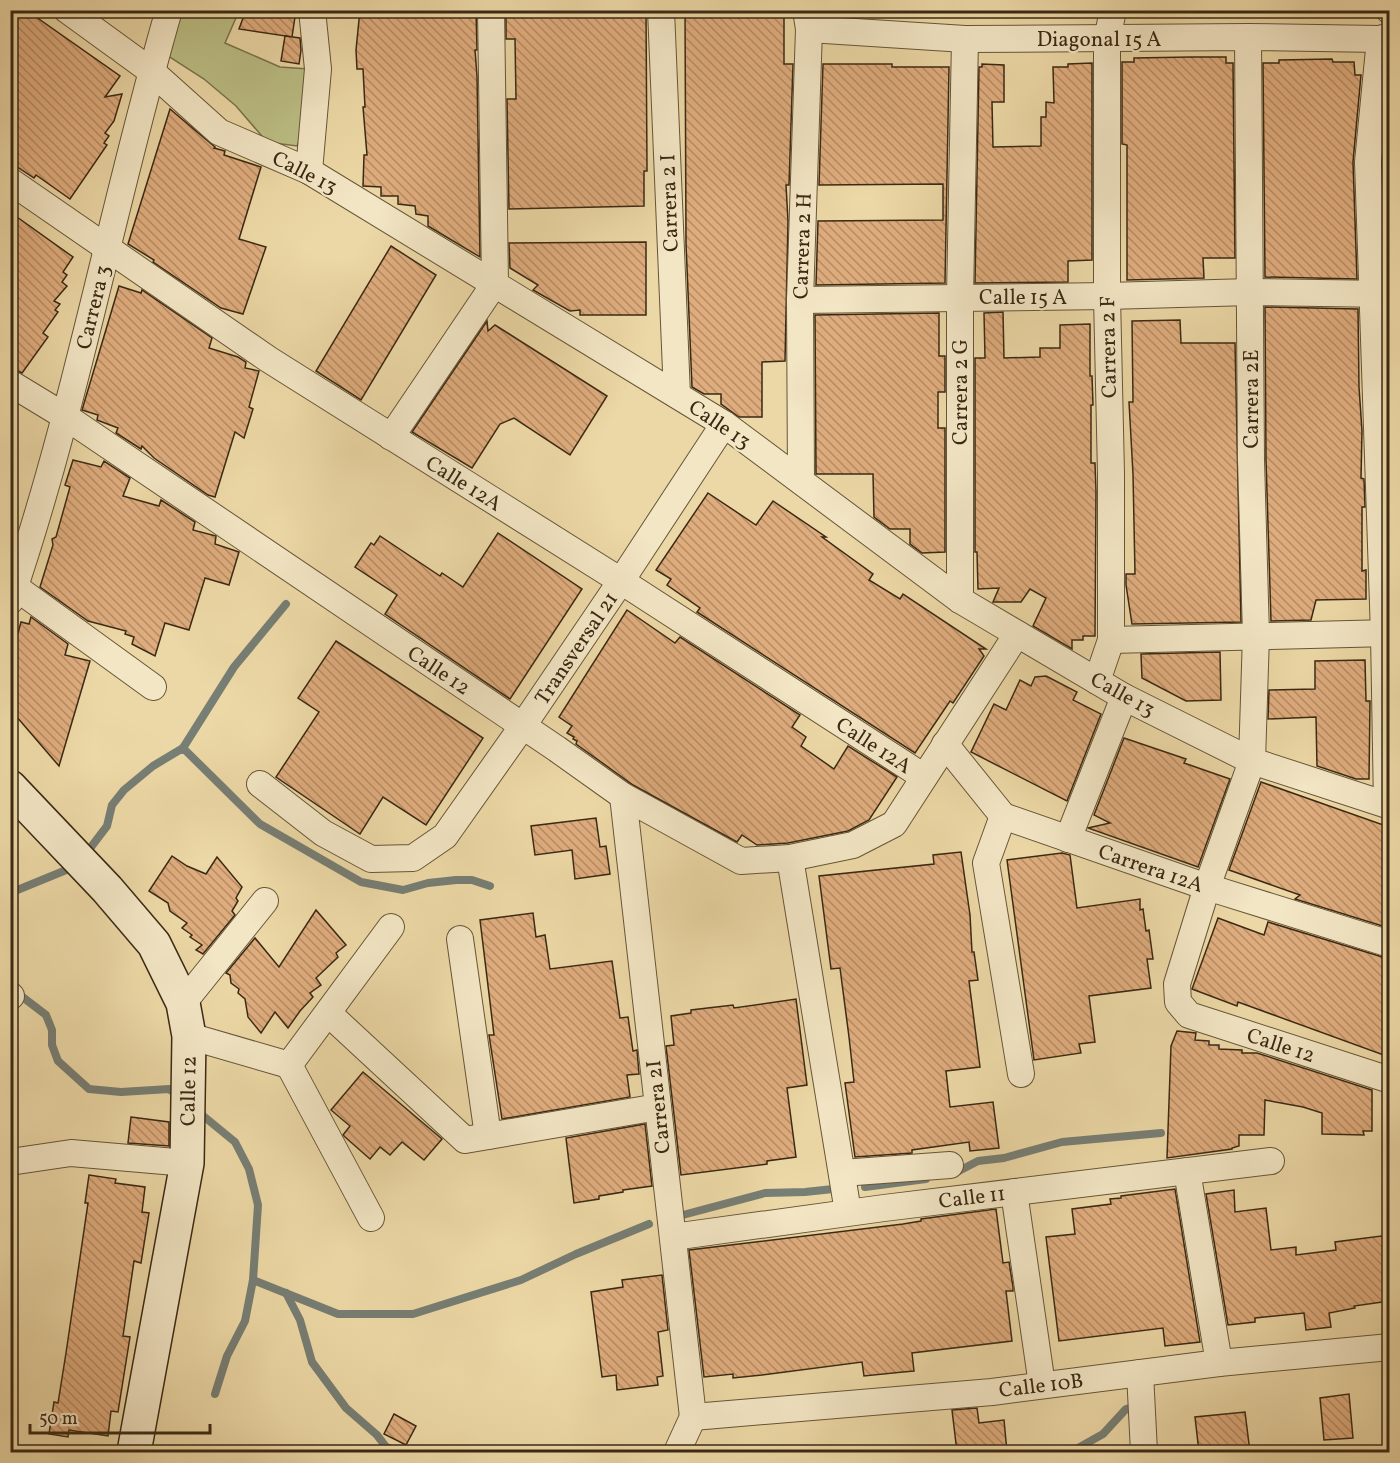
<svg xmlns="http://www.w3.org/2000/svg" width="1400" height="1463" font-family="Vollkorn,serif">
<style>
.grass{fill:url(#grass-dots);stroke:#7a744c;stroke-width:1.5}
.park{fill:#bbbe84;stroke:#7a744c;stroke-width:1.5}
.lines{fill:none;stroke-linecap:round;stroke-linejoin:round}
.stream{stroke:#777e74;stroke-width:8}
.building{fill:url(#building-back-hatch);stroke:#3a2914;stroke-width:1.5}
.minor-casing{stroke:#665538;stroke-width:28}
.secondary-casing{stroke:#3a2914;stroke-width:36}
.minor{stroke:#f3e6c5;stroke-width:26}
.secondary{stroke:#f3e6c5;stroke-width:33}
.labels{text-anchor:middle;stroke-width:4.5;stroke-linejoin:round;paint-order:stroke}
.street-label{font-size:21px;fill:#3a2914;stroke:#f3e6c5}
</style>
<defs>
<pattern id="grass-dots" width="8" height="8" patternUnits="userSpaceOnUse" patternTransform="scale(1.5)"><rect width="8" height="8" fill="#bbbe84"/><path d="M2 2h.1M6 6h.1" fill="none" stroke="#999a6b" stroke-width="1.8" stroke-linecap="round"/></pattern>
<pattern id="building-back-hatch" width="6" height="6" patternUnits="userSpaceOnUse" patternTransform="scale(1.5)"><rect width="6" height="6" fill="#dfac7d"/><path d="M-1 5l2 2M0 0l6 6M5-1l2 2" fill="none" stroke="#b68c65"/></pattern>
</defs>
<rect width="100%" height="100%" fill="#ecd8a6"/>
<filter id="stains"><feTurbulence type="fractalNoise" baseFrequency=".00333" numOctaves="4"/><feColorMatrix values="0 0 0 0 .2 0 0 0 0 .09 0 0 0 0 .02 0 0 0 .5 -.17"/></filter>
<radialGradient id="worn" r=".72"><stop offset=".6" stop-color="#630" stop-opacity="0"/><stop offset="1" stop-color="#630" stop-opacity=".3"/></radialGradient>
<!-- grass -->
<polygon class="grass" points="818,10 1108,11 1107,16 818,17"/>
<!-- park -->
<polygon class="park" points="176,11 239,11 225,43 280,67 309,69 311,112 297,146 267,142 236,106 204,79 168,56"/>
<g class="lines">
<!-- stream -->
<g class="stream">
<polyline points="183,748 234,667 286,604"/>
<polyline points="85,855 107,826 112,805 124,790 153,766 183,748 260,824 361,882 403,890 428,883 456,880 472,880 490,886"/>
<polyline points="10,893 76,866"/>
<polyline points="16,992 46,1015 52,1030 52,1045 58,1061 89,1089 121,1092 169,1089 180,1097"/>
<polyline points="196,1110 235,1142 249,1169 258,1205 253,1280 245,1321 227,1356 215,1394"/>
<polyline points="955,1173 978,1161 1004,1158 1062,1142 1161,1133"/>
<polyline points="865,1187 926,1179"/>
<polyline points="679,1216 765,1193 805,1192 833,1189"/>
<polyline points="253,1280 338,1314 413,1314 521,1280 576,1254 649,1224"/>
<polyline points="286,1293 300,1320 312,1362 346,1408 377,1435 386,1447 402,1452"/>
<polyline points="1071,1452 1103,1434 1126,1409 1137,1406"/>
</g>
</g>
<!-- building -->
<g class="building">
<polygon points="10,10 26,10 120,76 105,97 122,94 114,121 105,133 109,136 104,143 107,145 70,199 36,175 34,178 10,162"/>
<polygon points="246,10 296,10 292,37 239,29"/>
<polygon points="360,10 476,10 477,50 475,50 477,76 480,257 428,226 428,216 416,214 415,206 398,204 398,196 381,196 381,187 363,186 364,155 367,155 363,107 365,107 363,69 357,69 356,50"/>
<polygon points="506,10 646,10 647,168 647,171 644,171 644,206 509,209 507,99 516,99 515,39 506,39"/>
<polygon points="685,10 782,10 782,16 784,16 784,64 793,64 789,185 786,185 788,221 785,361 762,362 762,417 739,417 721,404 721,394 704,394 692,387 686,244"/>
<polygon points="285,36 300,38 301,50 299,64 281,61"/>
<polygon points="1191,57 1226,57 1226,63 1233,63 1235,258 1203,258 1204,278 1127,280 1127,145 1122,144 1122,62 1134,62 1134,58"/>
<polygon points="1332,59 1333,62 1354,62 1355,75 1361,75 1353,162 1357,279 1265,277 1263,63 1279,63 1279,60"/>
<polygon points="1092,63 1092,260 1068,261 1068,282 975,283 979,67 982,67 982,64 1004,65 1004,102 992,102 993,147 1041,146 1041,117 1046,117 1046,102 1054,103 1053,67 1068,67 1068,64"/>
<polygon points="823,64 892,64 892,67 949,67 945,283 816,285 818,221 943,220 943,184 819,185"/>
<polygon points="1389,96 1389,279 1387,279 1383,162"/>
<polygon points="170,109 215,147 214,148 225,151 224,155 261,167 239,239 266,247 243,314 221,308 153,262 154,260 128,244"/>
<polygon points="10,212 73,257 63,272 67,275 62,282 67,286 54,301 60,304 55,310 58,312 43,333 48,337 22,373 10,368"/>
<polygon points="646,242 646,315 580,315 580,310 570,311 533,290 538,285 510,268 509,243"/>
<polygon points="391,246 436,275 361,400 316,371"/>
<polygon points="119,286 141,293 142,290 212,338 209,348 238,357 246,362 245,368 259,371 249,407 253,409 244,438 235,432 215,497 208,495 154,458 142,446 141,449 116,433 118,428 97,420 98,415 82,410"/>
<polygon points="1265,307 1358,309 1359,387 1362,431 1361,478 1364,479 1365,507 1362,507 1362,571 1366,570 1366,599 1316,600 1311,620 1271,621 1266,460"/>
<polygon points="1003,312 1004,358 1040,357 1040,348 1060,348 1060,325 1090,324 1090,376 1092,376 1093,405 1091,405 1091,463 1095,463 1096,492 1095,636 1083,636 1083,640 1072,640 1072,649 1033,626 1046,598 1030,589 1021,602 993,602 999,588 978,589 977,552 975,552 975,358 985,358 984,313"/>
<polygon points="939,313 939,356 945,356 945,392 938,392 938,428 945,428 945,552 922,553 910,544 910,529 890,529 874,517 873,474 816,474 815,315"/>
<polygon points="1180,320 1181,343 1235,343 1241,622 1132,624 1126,585 1126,574 1135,574 1133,474 1129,402 1133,402 1132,321"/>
<polygon points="487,321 488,331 495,325 607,396 570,455 514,418 500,424 472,468 412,432"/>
<polygon points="73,460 101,467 104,461 130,478 123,496 159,506 161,500 195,522 193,530 216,536 215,544 239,552 229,585 205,578 189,630 165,623 155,656 132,644 134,637 125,634 126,631 88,621 40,587 53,545 52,539 56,537 70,487 65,485"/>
<polygon points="708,493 756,525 773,501 826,537 822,537 873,574 869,580 900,599 903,594 986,649 979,649 984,656 953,703 950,701 915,753 697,612 700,608 667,585 671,579 656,570"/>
<polygon points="498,533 582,589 510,699 385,614 397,595 355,567 371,543 374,545 380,536 440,576 442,573 463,587"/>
<polygon points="627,610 675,643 680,637 800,715 792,727 806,737 801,746 834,769 848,746 897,777 869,820 848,831 788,843 757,845 742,835 737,842 633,785 576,744 577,741 573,739 574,737 567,733 572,726 559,717"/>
<polygon points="31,617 68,644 65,655 90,661 59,766 10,709 10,662 21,622 29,624"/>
<polygon points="336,641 483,738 426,825 383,797 360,834 276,777 319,712 298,698"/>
<polygon points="1220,652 1221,700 1186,701 1142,678 1141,654"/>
<polygon points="1365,660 1366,701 1370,701 1369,779 1356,779 1317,766 1316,717 1268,719 1269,690 1315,689 1315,661"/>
<polygon points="1046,676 1077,692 1073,700 1101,714 1067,801 971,752 994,704 1006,710 1020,680 1031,686 1035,677"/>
<polygon points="1124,738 1186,759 1184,763 1230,779 1198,867 1088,828 1110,823 1094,815"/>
<polygon points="1261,782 1389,827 1389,928 1295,899 1300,895 1229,870"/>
<polygon points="596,818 600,847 606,846 610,874 575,879 572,850 535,855 531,826"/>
<polygon points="961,852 970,915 972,952 974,952 978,980 969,981 980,1067 946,1071 950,1107 993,1102 999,1148 970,1151 969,1142 912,1150 912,1153 855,1157 845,1083 854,1082 849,1037 840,968 831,969 819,876 934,864 933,855"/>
<polygon points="1062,853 1070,855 1077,908 1140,899 1140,910 1143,909 1146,931 1149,930 1153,959 1147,959 1151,988 1089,996 1095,1042 1079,1044 1081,1053 1034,1060 1007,860"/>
<polygon points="172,856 187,866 206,874 217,857 242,887 236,898 238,901 232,911 235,915 203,954 196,950 202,945 190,937 192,935 182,928 187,923 170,911 168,903 149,891"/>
<polygon points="316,910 346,945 336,953 338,957 316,978 321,985 310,993 313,997 300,1011 288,1028 275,1012 261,1033 248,1017 245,999 238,993 239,989 231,983 230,975 226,973 255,938 279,967"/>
<polygon points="533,913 536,937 545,935 550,969 612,961 620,1018 628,1017 633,1051 637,1050 639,1074 627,1075 630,1097 502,1119 489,1035 494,1035 480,920"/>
<polygon points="1218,918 1264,935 1268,922 1389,959 1389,1057 1238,1002 1237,1006 1192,989"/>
<polygon points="796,999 807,1085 787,1088 796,1157 767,1161 767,1164 681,1175 666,1046 674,1045 671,1016 691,1013 691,1010 733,1005 734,1008"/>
<polygon points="1177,1031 1196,1033 1195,1040 1209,1041 1209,1045 1219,1045 1219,1049 1242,1050 1242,1053 1257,1053 1372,1090 1372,1131 1363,1131 1364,1135 1322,1134 1322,1113 1303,1107 1265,1100 1264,1135 1239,1135 1239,1146 1232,1148 1232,1149 1167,1158 1171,1046"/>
<polygon points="363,1072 442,1139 424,1160 402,1142 390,1155 380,1147 370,1159 345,1137 343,1135 350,1126 331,1110"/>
<polygon points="131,1117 169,1122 169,1146 128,1143"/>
<polygon points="645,1124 652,1186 623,1190 623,1192 599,1196 599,1199 574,1203 566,1138"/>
<polygon points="89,1175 116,1179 115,1183 145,1187 142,1212 149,1213 141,1263 134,1261 123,1336 130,1337 118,1412 111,1411 108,1436 69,1430 68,1437 49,1434 54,1402 58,1403 66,1353 88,1203 85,1203"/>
<polygon points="1175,1189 1200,1342 1165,1346 1163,1328 1059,1341 1046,1237 1075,1234 1072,1209 1111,1204 1110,1199 1121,1198 1121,1196"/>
<polygon points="1234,1190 1235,1212 1266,1208 1271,1250 1296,1247 1296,1255 1336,1250 1335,1242 1389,1235 1389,1301 1354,1306 1355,1308 1329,1313 1331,1327 1306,1330 1304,1313 1255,1318 1255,1322 1228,1325 1206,1194"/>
<polygon points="996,1209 1003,1263 1009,1262 1013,1287 1013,1291 1006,1291 1012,1341 912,1353 914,1371 903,1372 864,1376 862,1362 762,1375 733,1378 733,1374 704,1377 689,1250 903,1224 921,1221 921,1219"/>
<polygon points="662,1275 668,1330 658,1332 663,1376 657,1377 658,1385 617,1390 616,1375 602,1377 591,1292 623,1287 622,1280"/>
<polygon points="1349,1394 1353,1438 1324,1440 1320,1398"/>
<polygon points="977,1408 979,1423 1004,1420 1007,1452 957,1452 952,1410"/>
<polygon points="1245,1412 1250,1452 1199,1452 1195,1417"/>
<polygon points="394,1414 416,1426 406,1445 384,1434"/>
</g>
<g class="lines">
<defs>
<g id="minor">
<polyline points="67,10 151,71 219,132 309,171 724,424 960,600 1124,697 1252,761 1390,806"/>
<polyline points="661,10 677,395"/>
<polyline points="1389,10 1390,11"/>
<polyline points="809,29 965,39 1248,37 1380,39 1390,36"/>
<polyline points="1248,37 1251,460 1256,635 1252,761 1207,887 1177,984 1178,1002 1189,1015 1390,1080"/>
<polyline points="1380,39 1368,162 1384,634 1387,805"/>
<polyline points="309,171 318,69 312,10"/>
<polyline points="10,181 268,359 621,581 924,777"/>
<polyline points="800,300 1107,296 1251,292 1388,294"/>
<polyline points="10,383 66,417 557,749 623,796 741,861 790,858 853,845 894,824 1017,634"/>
<polyline points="391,437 495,283 491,10"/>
<polyline points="801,481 800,300 809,29 806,10"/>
<polyline points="15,587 153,687"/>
<polyline points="960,600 960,297 965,39"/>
<path d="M10,601C76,408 112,206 169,10"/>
<polyline points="1111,640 1390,633"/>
<polyline points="1097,681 1111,640 1111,474 1107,296 1107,40 1113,10"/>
<polyline points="945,744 1003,816 1207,887 1390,944"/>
<polyline points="260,784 323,833 371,859 413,858 445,836 522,727 621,581 724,424"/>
<polyline points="623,796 693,1417"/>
<polyline points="1003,816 986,863 1021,1074"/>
<polyline points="1068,839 1124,697"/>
<polyline points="790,858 848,1212"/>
<polyline points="460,939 488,1136"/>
<polyline points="10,996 11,996"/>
<polyline points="183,1003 265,901"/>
<polyline points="328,1013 465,1140 658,1107"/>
<polyline points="189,1036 289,1065"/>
<polyline points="289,1065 371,1218"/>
<polyline points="289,1065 391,927"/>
<polyline points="10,1162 71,1153 187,1163"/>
<polyline points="1187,1171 1219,1363"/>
<polyline points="842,1173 950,1165"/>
<polyline points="1014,1192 1042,1385"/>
<polyline points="673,1237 884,1208 1271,1161"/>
<polyline points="1140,1373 1144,1452"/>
<polyline points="693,1417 992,1392 1219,1363 1390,1347"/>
<polyline points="677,1452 693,1417"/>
</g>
<polyline id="secondary" points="10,787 107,889 154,944 183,1003 189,1036 187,1163 134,1452"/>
</defs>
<!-- minor casing -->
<use href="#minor" class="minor-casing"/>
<!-- secondary casing -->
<use href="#secondary" class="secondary-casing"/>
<!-- minor -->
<use href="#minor" class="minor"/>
<!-- secondary -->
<use href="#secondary" class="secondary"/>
</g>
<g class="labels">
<!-- street labels -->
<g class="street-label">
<text x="1099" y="46">Diagonal 15 A</text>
<text transform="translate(305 172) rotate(27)" y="7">Calle 13</text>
<text transform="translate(669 203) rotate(-92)" y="7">Carrera 2 I</text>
<text transform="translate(802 246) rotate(-88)" y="7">Carrera 2 H</text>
<text x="1023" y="304">Calle 15 A</text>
<text transform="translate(93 307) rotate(-76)" y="7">Carrera 3</text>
<text transform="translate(1108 347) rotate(-91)" y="7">Carrera 2 F</text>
<text transform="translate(960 392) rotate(-90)" y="7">Carrera 2 G</text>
<text transform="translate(1251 399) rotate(-90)" y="7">Carrera 2E</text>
<text transform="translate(720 424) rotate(34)" y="7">Calle 13</text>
<text transform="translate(464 483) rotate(32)" y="7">Calle 12A</text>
<text transform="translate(576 648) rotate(-56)" y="7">Transversal 21</text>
<text transform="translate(439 670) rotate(34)" y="7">Calle 12</text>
<text transform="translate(1123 694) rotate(29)" y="7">Calle 13</text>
<text transform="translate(874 745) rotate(33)" y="7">Calle 12A</text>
<text transform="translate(1151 868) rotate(19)" y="7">Carrera 12A</text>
<text transform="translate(1281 1045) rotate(18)" y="7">Calle 12</text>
<text transform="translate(188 1091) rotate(-89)" y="7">Calle 12</text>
<text transform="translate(658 1107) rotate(-96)" y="7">Carrera 2I</text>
<text transform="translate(972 1197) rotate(-7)" y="7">Calle 11</text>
<text transform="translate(1041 1385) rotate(-7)" y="7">Calle 10B</text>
</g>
</g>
<!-- margin -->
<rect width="1400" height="1463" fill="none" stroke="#ecd8a6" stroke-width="36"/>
<rect x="12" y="12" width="1376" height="1439" fill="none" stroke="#3a2914" stroke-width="3"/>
<rect x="18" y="18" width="1364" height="1427" fill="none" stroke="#3a2914" stroke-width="1.5"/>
<!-- scale -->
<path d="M30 1424v9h180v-9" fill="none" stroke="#3a2914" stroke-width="3"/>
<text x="39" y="1424" font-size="18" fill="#3a2914" stroke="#f3e6c5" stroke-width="4.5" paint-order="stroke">50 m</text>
<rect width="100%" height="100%" filter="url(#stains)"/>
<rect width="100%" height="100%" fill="url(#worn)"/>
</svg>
